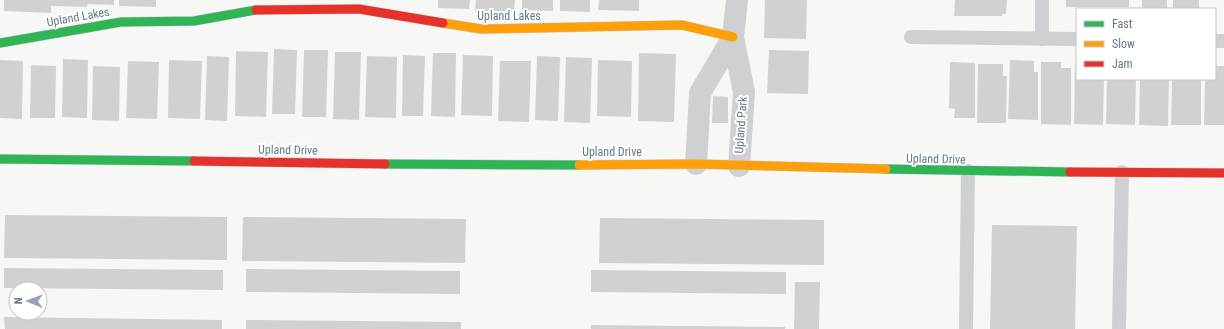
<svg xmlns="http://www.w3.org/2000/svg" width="1224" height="329" font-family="'Roboto Condensed',sans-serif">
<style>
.building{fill:#d0d2d2}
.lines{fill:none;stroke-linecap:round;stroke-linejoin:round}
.fast-casing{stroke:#d3d5d5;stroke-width:10}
.slow-casing{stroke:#d3d5d5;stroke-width:10}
.jam-casing{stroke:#d3d5d5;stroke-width:10}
.lane{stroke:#cfd0d1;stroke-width:14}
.street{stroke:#cfd0d1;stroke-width:22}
.fast{stroke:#30b455;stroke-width:9}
.slow{stroke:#ff9f0a;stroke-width:9}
.jam{stroke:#e5322d;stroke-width:9}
.labels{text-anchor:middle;stroke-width:4;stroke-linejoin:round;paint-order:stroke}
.street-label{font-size:12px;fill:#657888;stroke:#fff}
</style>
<rect width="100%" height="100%" fill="#f7f7f6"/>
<!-- building -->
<g class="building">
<polygon points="4,0 114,0 114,5 88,4 87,7 51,6 51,13 4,11"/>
<polygon points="119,0 156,0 156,7 119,6"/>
<polygon points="438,0 470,0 469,9 438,8"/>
<polygon points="476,0 515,0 514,12 475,11"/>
<polygon points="522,0 553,0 553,11 522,10"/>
<polygon points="560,0 590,0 590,12 560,11"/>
<polygon points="599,0 639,0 639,11 598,10"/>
<polygon points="765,0 807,0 806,39 764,38"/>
<polygon points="955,0 1007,0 1006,14 1002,14 1002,16 954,16"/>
<rect x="1066" y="0" width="63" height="7"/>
<rect x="1142" y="0" width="25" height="9"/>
<rect x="1173" y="0" width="26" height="9"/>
<polygon points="274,49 297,50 295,114 272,114"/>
<polygon points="304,50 328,50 326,117 302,117"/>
<polygon points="769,50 809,51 808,94 767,93"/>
<polygon points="236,51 268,52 266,117 235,116"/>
<polygon points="335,52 361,52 359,120 333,119"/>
<polygon points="433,53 456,53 455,117 431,116"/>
<polygon points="639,53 676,54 674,122 638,121"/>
<polygon points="403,55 425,56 423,116 402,116"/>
<polygon points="463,55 493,56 492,116 461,115"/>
<polygon points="207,56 229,57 227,121 205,120"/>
<polygon points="367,56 397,57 396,118 365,117"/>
<polygon points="537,56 560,57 558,121 535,120"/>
<polygon points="566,57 592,58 590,123 564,122"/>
<polygon points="63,59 88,60 87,118 62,117"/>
<polygon points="0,60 23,61 22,119 0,118"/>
<polygon points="169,60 202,61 200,119 168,118"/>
<polygon points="598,60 632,61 631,117 597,116"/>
<polygon points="1010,60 1034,61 1034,72 1038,72 1038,120 1008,119"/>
<polygon points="128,61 159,62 157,119 126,118"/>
<polygon points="500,61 531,61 529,122 498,121"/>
<polygon points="950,62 975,63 975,118 954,118 955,109 949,108"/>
<polygon points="1041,62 1061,62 1061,68 1071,68 1071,125 1041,124"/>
<polygon points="978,64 1003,64 1003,76 1007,76 1006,123 977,123"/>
<polygon points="31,65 56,66 55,118 30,118"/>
<polygon points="1075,65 1077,65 1077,79 1104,79 1103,125 1074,124"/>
<polygon points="93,66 120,67 119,121 92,120"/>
<polygon points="1215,66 1224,66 1224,125 1204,125 1205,79 1215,79"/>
<polygon points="1107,79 1136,79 1135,125 1106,124"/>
<polygon points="1140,79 1169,79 1168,126 1139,125"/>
<polygon points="1172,79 1201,79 1201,125 1171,125"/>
<polygon points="713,96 728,97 728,123 712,123"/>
<polygon points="5,215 227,217 227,260 4,258"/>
<polygon points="243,217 466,219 465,263 242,261"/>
<polygon points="600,218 824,220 824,265 599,263"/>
<polygon points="992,225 1077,226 1075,329 990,329"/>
<polygon points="4,268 223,270 223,290 4,288"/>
<polygon points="246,269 460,271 460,294 246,292"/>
<polygon points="591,270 786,272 786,294 591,292"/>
<polygon points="795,282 820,282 819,329 794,329"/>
<polygon points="4,317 222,320 222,329 5,329"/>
<polygon points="246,320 461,322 461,329 246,329"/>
<polygon points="591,325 785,327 785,329 591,329"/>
</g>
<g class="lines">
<defs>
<g id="fast">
<polyline points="0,43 121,22 194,21 256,10"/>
<polyline points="0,159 194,161"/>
<polyline points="385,164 579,165"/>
<polyline points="886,169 1070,172"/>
</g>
<g id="slow">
<polyline points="443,23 481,29 682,25 733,37"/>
<polyline points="579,165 696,164 886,169"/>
</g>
<g id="jam">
<polyline points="256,10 359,9 443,23"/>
<polyline points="194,161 385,164"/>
<polyline points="1070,172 1224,173"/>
</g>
</defs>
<!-- fast casing -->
<use href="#fast" class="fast-casing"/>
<!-- slow casing -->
<use href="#slow" class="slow-casing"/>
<!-- jam casing -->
<use href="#jam" class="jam-casing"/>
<!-- lane -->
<g class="lane">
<polyline points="911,37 1077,39"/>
<polyline points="1042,39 1042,0"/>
<polyline points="1215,41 1224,41"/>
<polyline points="966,329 968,171"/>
<polyline points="1119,329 1122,172"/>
</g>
<!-- street -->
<g class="street">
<polyline points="737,0 733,37 744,92 739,166"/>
<polyline points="696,164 700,93 733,37"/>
</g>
<!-- fast -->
<use href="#fast" class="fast"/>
<!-- slow -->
<use href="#slow" class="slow"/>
<!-- jam -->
<use href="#jam" class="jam"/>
</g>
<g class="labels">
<!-- street labels -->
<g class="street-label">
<text x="509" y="20">Upland Lakes</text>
<text transform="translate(78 17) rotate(-10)" y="4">Upland Lakes</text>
<text transform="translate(741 125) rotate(-86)" y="4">Upland Park</text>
<text transform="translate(288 150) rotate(1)" y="4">Upland Drive</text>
<text x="612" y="156">Upland Drive</text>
<text transform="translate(936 159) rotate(1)" y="4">Upland Drive</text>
</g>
</g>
<!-- legend -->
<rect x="1076" y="8" width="140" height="72" fill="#ffffff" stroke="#c1c9cf"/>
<rect x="1084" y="21" width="20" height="6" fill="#30b455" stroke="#c1c9cf"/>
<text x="1112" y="28" font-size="12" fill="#657888">Fast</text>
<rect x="1084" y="41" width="20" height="6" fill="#ff9f0a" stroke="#c1c9cf"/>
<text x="1112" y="48" font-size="12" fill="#657888">Slow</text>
<rect x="1084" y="61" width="20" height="6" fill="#e5322d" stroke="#c1c9cf"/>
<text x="1112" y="68" font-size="12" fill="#657888">Jam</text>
<!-- north arrow -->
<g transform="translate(28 301) rotate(271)"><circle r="19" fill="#ffffff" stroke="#c1c9cf"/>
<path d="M0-3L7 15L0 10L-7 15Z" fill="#98a4ae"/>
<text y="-6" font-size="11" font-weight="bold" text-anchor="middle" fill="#657888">N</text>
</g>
</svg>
